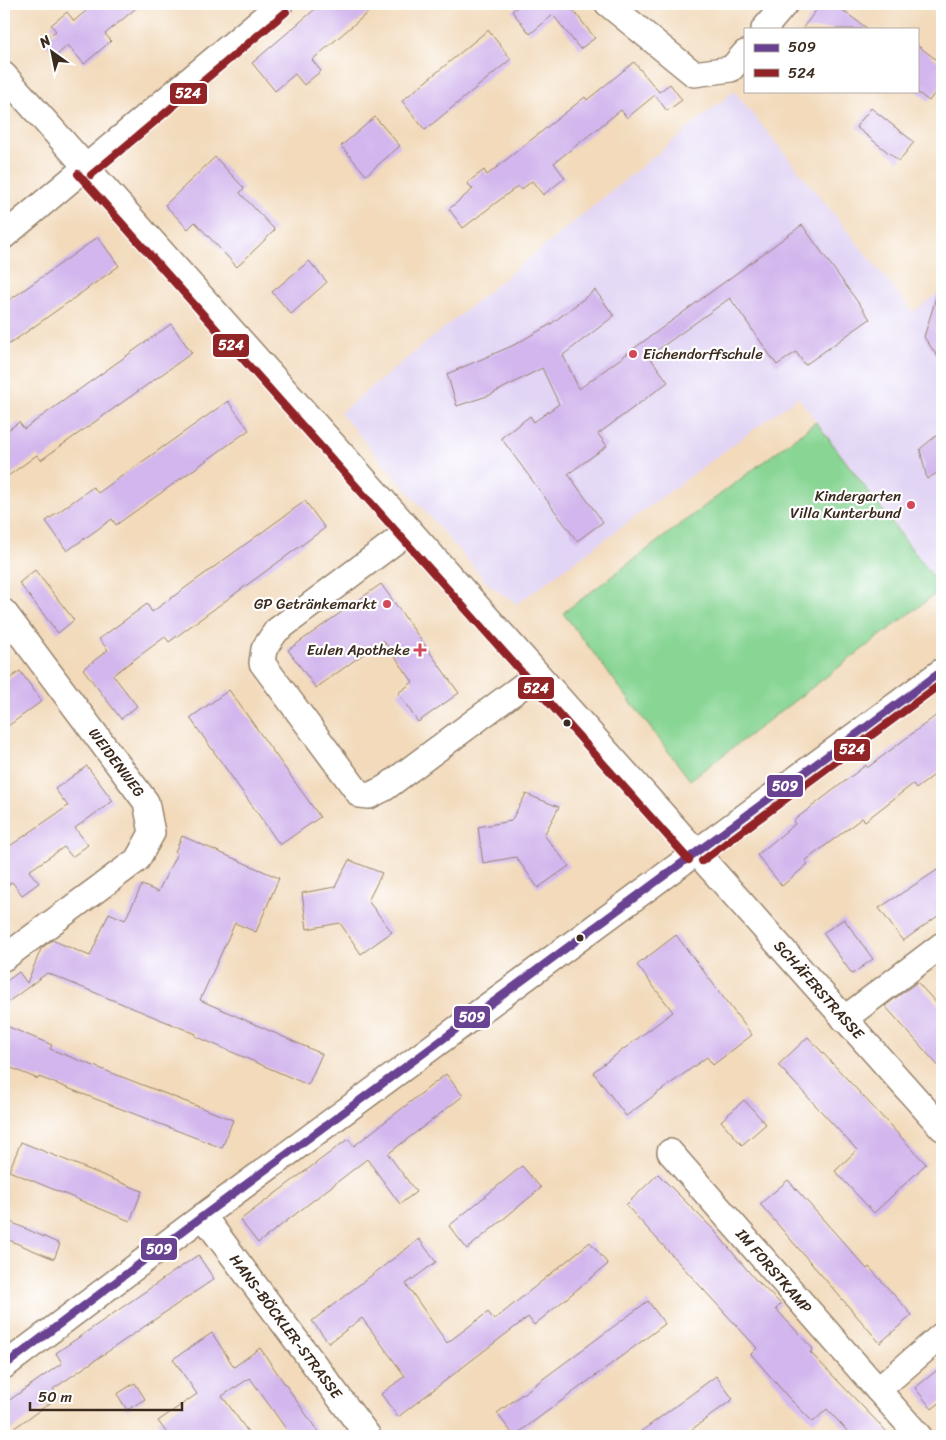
<svg xmlns="http://www.w3.org/2000/svg" width="946" height="1440" font-family="Sriracha,sans-serif">
<style>
.built{fill:#e1d4f4}
.green{fill:#88d594;stroke:#628059}
.building{fill:#d2b6ed}
.lines{fill:none;stroke-linecap:round;stroke-linejoin:round}
.minor-casing{stroke:#96826c;stroke-width:28}
.minor{stroke:#fff;stroke-width:25}
.bus-1-casing{stroke:#fff;stroke-width:11}
.bus-2-casing{stroke:#fff;stroke-width:11}
.bus-1{stroke:#694291;stroke-width:8}
.bus-2{stroke:#912426;stroke-width:8}
.poi-dot{fill:#d1495b;stroke:#fff;stroke-width:2}
.bus-dot{fill:#3b2a1e;stroke:#fff;stroke-width:2}
.labels{text-anchor:middle;stroke-width:4.5;stroke-linejoin:round;paint-order:stroke}
.poi-label{font-size:15px;fill:#3b2a1e;stroke:#fff;text-anchor:end}
.street-label{font-size:15px;fill:#3b2a1e;stroke:#fff}
.line-badge{stroke:#fff;stroke-width:2}
.badge-label{font-size:14px;text-anchor:middle;font-weight:bold;fill:#fff}
</style>
<rect width="100%" height="100%" fill="#fff"/>
<filter id="ink" filterUnits="userSpaceOnUse"><feTurbulence type="fractalNoise" baseFrequency=".02" numOctaves="2"/><feDisplacementMap in="SourceGraphic" scale="10" xChannelSelector="R" yChannelSelector="G"/><feConvolveMatrix kernelMatrix="1 2 1 2 8 2 1 2 1" color-interpolation-filters="sRGB"/></filter>
<filter id="wash" filterUnits="userSpaceOnUse"><feTurbulence type="fractalNoise" baseFrequency=".0096" numOctaves="4" result="noise"/><feDisplacementMap in="SourceGraphic" scale="20" xChannelSelector="R" yChannelSelector="G"/><feGaussianBlur stdDeviation="1.12" result="paint"/><feColorMatrix in="noise" values="0 0 0 0 0 0 0 0 0 0 0 0 0 0 0 0 0 1.4 0 .05"/><feComposite in="paint" operator="in"/></filter>
<g filter="url(#wash)">
<rect width="100%" height="100%" fill="#f2dabb"/>
<!-- built -->
<polygon class="built" points="734,91 913,312 942,290 942,588 798,397 517,604 489,585 340,413"/>
<!-- green -->
<polygon class="green" points="816,422 942,589 690,780 563,613"/>
<g id="blocks">
<!-- building -->
<g class="building">
<polygon points="94,4 141,4 105,34 111,41 84,64 68,45 56,56 43,41 56,31 51,25 67,12 74,21"/>
<polygon points="321,4 378,4 312,60 321,71 304,85 295,74 275,91 252,63"/>
<polygon points="521,4 568,4 595,38 580,49 553,15 530,34 512,11"/>
<polygon points="821,4 834,4 868,29 802,29"/>
<polygon points="488,30 511,59 425,130 402,101"/>
<polygon points="917,45 942,64 942,83 929,101 917,92"/>
<polygon points="634,62 659,92 670,84 682,100 667,111 655,95 627,118 621,110 554,163 565,178 543,195 532,181 521,190 518,186 463,228 449,209 473,189 467,183 484,170 487,175 585,97 587,100"/>
<polygon points="871,108 914,142 899,161 856,127"/>
<polygon points="375,117 400,146 366,175 341,146"/>
<polygon points="215,157 244,188 240,193 275,230 237,267 195,222 188,229 165,205"/>
<polygon points="802,225 870,319 805,365 796,352 777,365 730,298 649,356 668,382 598,434 607,446 568,474 603,522 577,541 501,438 530,416 534,422 559,404 542,368 490,395 457,406 447,374 514,345 551,324 595,290 614,316 563,355 579,389"/>
<polygon points="98,237 119,266 4,348 4,304"/>
<polygon points="309,261 327,282 291,314 272,292"/>
<polygon points="938,291 942,292 942,363 924,337"/>
<polygon points="171,324 192,353 41,460 37,455 4,479 4,433 19,422 24,429"/>
<polygon points="228,401 249,430 116,525 112,519 67,551 46,521 93,487 98,493"/>
<polygon points="942,431 942,470 927,479 920,449"/>
<polygon points="305,501 325,528 169,642 165,637 113,675 137,706 121,719 83,669 108,650 99,639 147,604 152,612"/>
<polygon points="35,570 74,620 58,633 19,583"/>
<polygon points="381,584 459,693 418,722 398,693 413,682 383,640 316,688 288,650"/>
<polygon points="20,671 42,701 4,729 4,683"/>
<polygon points="229,690 320,817 280,845 190,718"/>
<polygon points="942,711 942,769 916,789 913,784 865,821 862,818 805,861 808,864 782,886 757,855 795,824 793,821 866,765 867,768"/>
<polygon points="87,766 113,801 75,828 88,845 72,857 64,847 29,871 39,883 22,895 12,882 4,888 4,850 68,806 55,789"/>
<polygon points="526,794 559,807 544,835 569,866 538,888 516,857 483,863 478,827 511,821"/>
<polygon points="182,836 279,878 256,932 235,923 200,1000 322,1054 308,1085 195,1036 196,1034 47,973 4,1005 4,983 19,972 27,983 41,949 52,940 90,956 109,913 125,920 142,885 158,892 177,853 175,852"/>
<polygon points="349,860 382,873 368,901 392,932 361,954 340,923 307,929 302,893 335,887"/>
<polygon points="942,867 942,913 903,941 879,908"/>
<polygon points="844,919 873,959 852,974 823,933"/>
<polygon points="676,935 752,1035 713,1065 707,1057 626,1116 593,1072 673,1012 637,965"/>
<polygon points="917,982 942,1009 942,1070 885,1006"/>
<polygon points="4,1025 52,1045 50,1049 233,1120 222,1148 39,1077 38,1079 4,1065"/>
<polygon points="808,1037 926,1164 874,1213 835,1171 857,1150 778,1065"/>
<polygon points="446,1074 463,1096 388,1154 416,1192 400,1204 367,1159 258,1243 240,1220 348,1139 354,1146"/>
<polygon points="744,1100 766,1124 742,1145 721,1121"/>
<polygon points="21,1142 142,1191 130,1221 9,1171"/>
<polygon points="522,1166 541,1188 467,1249 449,1226"/>
<polygon points="658,1174 713,1229 754,1278 781,1304 776,1309 813,1349 810,1352 891,1436 852,1436 827,1409 813,1422 787,1396 751,1354 757,1348 626,1205"/>
<polygon points="788,1180 867,1269 869,1267 912,1315 880,1343 760,1204"/>
<polygon points="4,1219 60,1244 54,1259 4,1238"/>
<polygon points="419,1239 436,1262 406,1284 447,1343 488,1312 494,1320 590,1242 608,1264 534,1325 528,1317 398,1417 381,1394 405,1376 362,1318 329,1343 312,1321"/>
<polygon points="198,1255 214,1279 53,1389 59,1397 4,1435 4,1404 62,1363 56,1353"/>
<polygon points="648,1301 665,1324 514,1436 497,1413"/>
<polygon points="212,1333 234,1367 260,1348 321,1436 291,1436 250,1378 222,1396 251,1436 169,1436 158,1421 197,1394 173,1359"/>
<polygon points="942,1366 942,1401 932,1409 915,1388"/>
<polygon points="716,1376 733,1399 683,1436 635,1436"/>
<polygon points="135,1383 145,1399 127,1410 117,1394"/>
</g>
</g>
</g>
<g filter="url(#ink)">
<use href="#blocks" fill-opacity="0" stroke="#96826c" stroke-width="1"/>
<g class="lines">
<defs>
<g id="minor">
<polyline points="608,4 694,74 731,69 745,53"/>
<polyline points="764,29 785,4"/>
<path id="s1" d="M4,75L942,1128"/>
<polyline points="4,236 280,4"/>
<polyline points="409,531 276,631 264,649 262,663 360,795 369,796 385,788 537,675"/>
<path id="s2" d="M4,612L146,802L152,833L137,860L4,958"/>
<polyline points="844,1019 942,945"/>
<path id="s3" d="M670,1152L878,1390"/>
<path id="s4" d="M203,1216L368,1436"/>
<polyline points="4,1366 203,1216 942,671"/>
<polyline points="919,1436 878,1390 942,1335"/>
</g>
</defs>
<!-- minor casing -->
<use href="#minor" class="minor-casing"/>
<!-- minor -->
<use href="#minor" class="minor"/>
<defs>
<polyline id="bus-1" points="4,1366 203,1216 942,671"/>
<g id="bus-2">
<polyline points="78,174 689,860"/>
<polyline points="91,175 286,12"/>
<polyline points="702,861 942,683"/>
</g>
</defs>
<!-- bus-1 casing -->
<use href="#bus-1" class="bus-1-casing"/>
<!-- bus-2 casing -->
<use href="#bus-2" class="bus-2-casing"/>
<!-- bus-1 -->
<use href="#bus-1" class="bus-1"/>
<!-- bus-2 -->
<use href="#bus-2" class="bus-2"/>
</g>
</g>
<!-- markers -->
<g class="poi-dot">
<circle cx="633" cy="354" r="5"/>
<circle cx="911" cy="505" r="5"/>
<circle cx="387" cy="604" r="5"/>
<path d="M417.5 642.5h5v5h5v5h-5v5h-5v-5h-5v-5h5z"/>
</g>
<g class="bus-dot">
<circle cx="567" cy="723" r="4.5"/>
<circle cx="580" cy="938" r="4.5"/>
</g>
<g class="labels">
<!-- poi labels -->
<g class="poi-label">
<text x="643" y="359" text-anchor="start">Eichendorffschule</text>
<text x="901" y="501">Kindergarten<tspan x="901" dy="17">Villa Kunterbund</tspan></text>
<text x="377" y="609">GP Getränkemarkt</text>
<text x="410" y="655">Eulen Apotheke</text>
</g>
<!-- street labels -->
<g class="street-label">
<text dy="5" stroke="none"><textPath href="#s2" startOffset="188">WEIDENWEG</textPath></text>
<text dy="5" stroke="none"><textPath href="#s1" startOffset="1225">SCHÄFERSTRASSE</textPath></text>
<text dy="5" stroke="none"><textPath href="#s3" startOffset="158">IM FORSTKAMP</textPath></text>
<text dy="5" stroke="none"><textPath href="#s4" startOffset="138">HANS-BÖCKLER-STRASSE</textPath></text>
</g>
</g>
<g class="line-badge">
<rect x="169" y="82" width="39" height="23" rx="5" fill="#912426"/>
<rect x="212" y="333" width="38" height="25" rx="5" fill="#912426"/>
<rect x="517" y="676" width="38" height="24" rx="5" fill="#912426"/>
<rect x="833" y="738" width="38" height="24" rx="5" fill="#912426"/>
<rect x="766" y="774" width="38" height="24" rx="5" fill="#694291"/>
<rect x="453" y="1005" width="38" height="24" rx="5" fill="#694291"/>
<rect x="140" y="1237" width="38" height="24" rx="5" fill="#694291"/>
</g>
<g class="badge-label">
<text x="188" y="98">524</text>
<text x="231" y="350">524</text>
<text x="536" y="693">524</text>
<text x="852" y="754">524</text>
<text x="785" y="791">509</text>
<text x="472" y="1022">509</text>
<text x="159" y="1254">509</text>
</g>
<!-- margin -->
<rect width="946" height="1440" fill="none" stroke="#fff" stroke-width="20"/>
<!-- legend -->
<rect x="744" y="28" width="175" height="65" fill="#ffffff" stroke="#b1aaa5"/>
<rect x="754" y="44" width="25" height="8" fill="#694291" stroke="#b1aaa5"/>
<text x="788" y="52" font-size="15" fill="#3b2a1e">509</text>
<rect x="754" y="69" width="25" height="8" fill="#912426" stroke="#b1aaa5"/>
<text x="788" y="78" font-size="15" fill="#3b2a1e">524</text>
<!-- north arrow -->
<g transform="translate(52 52) rotate(327)" stroke="#ffffff" stroke-width="4" paint-order="stroke">
<path d="M0-4L9 19L0 12L-9 19Z" fill="#3b2a1e"/>
<text y="-8" font-size="14" font-weight="bold" text-anchor="middle" fill="#3b2a1e">N</text>
</g>
<!-- scale -->
<path d="M30 1402v8h152v-8" fill="none" stroke="#3b2a1e" stroke-width="2.5"/>
<text x="38" y="1402" font-size="15" fill="#3b2a1e" stroke="#ffffff" stroke-width="4" paint-order="stroke">50 m</text>
</svg>
